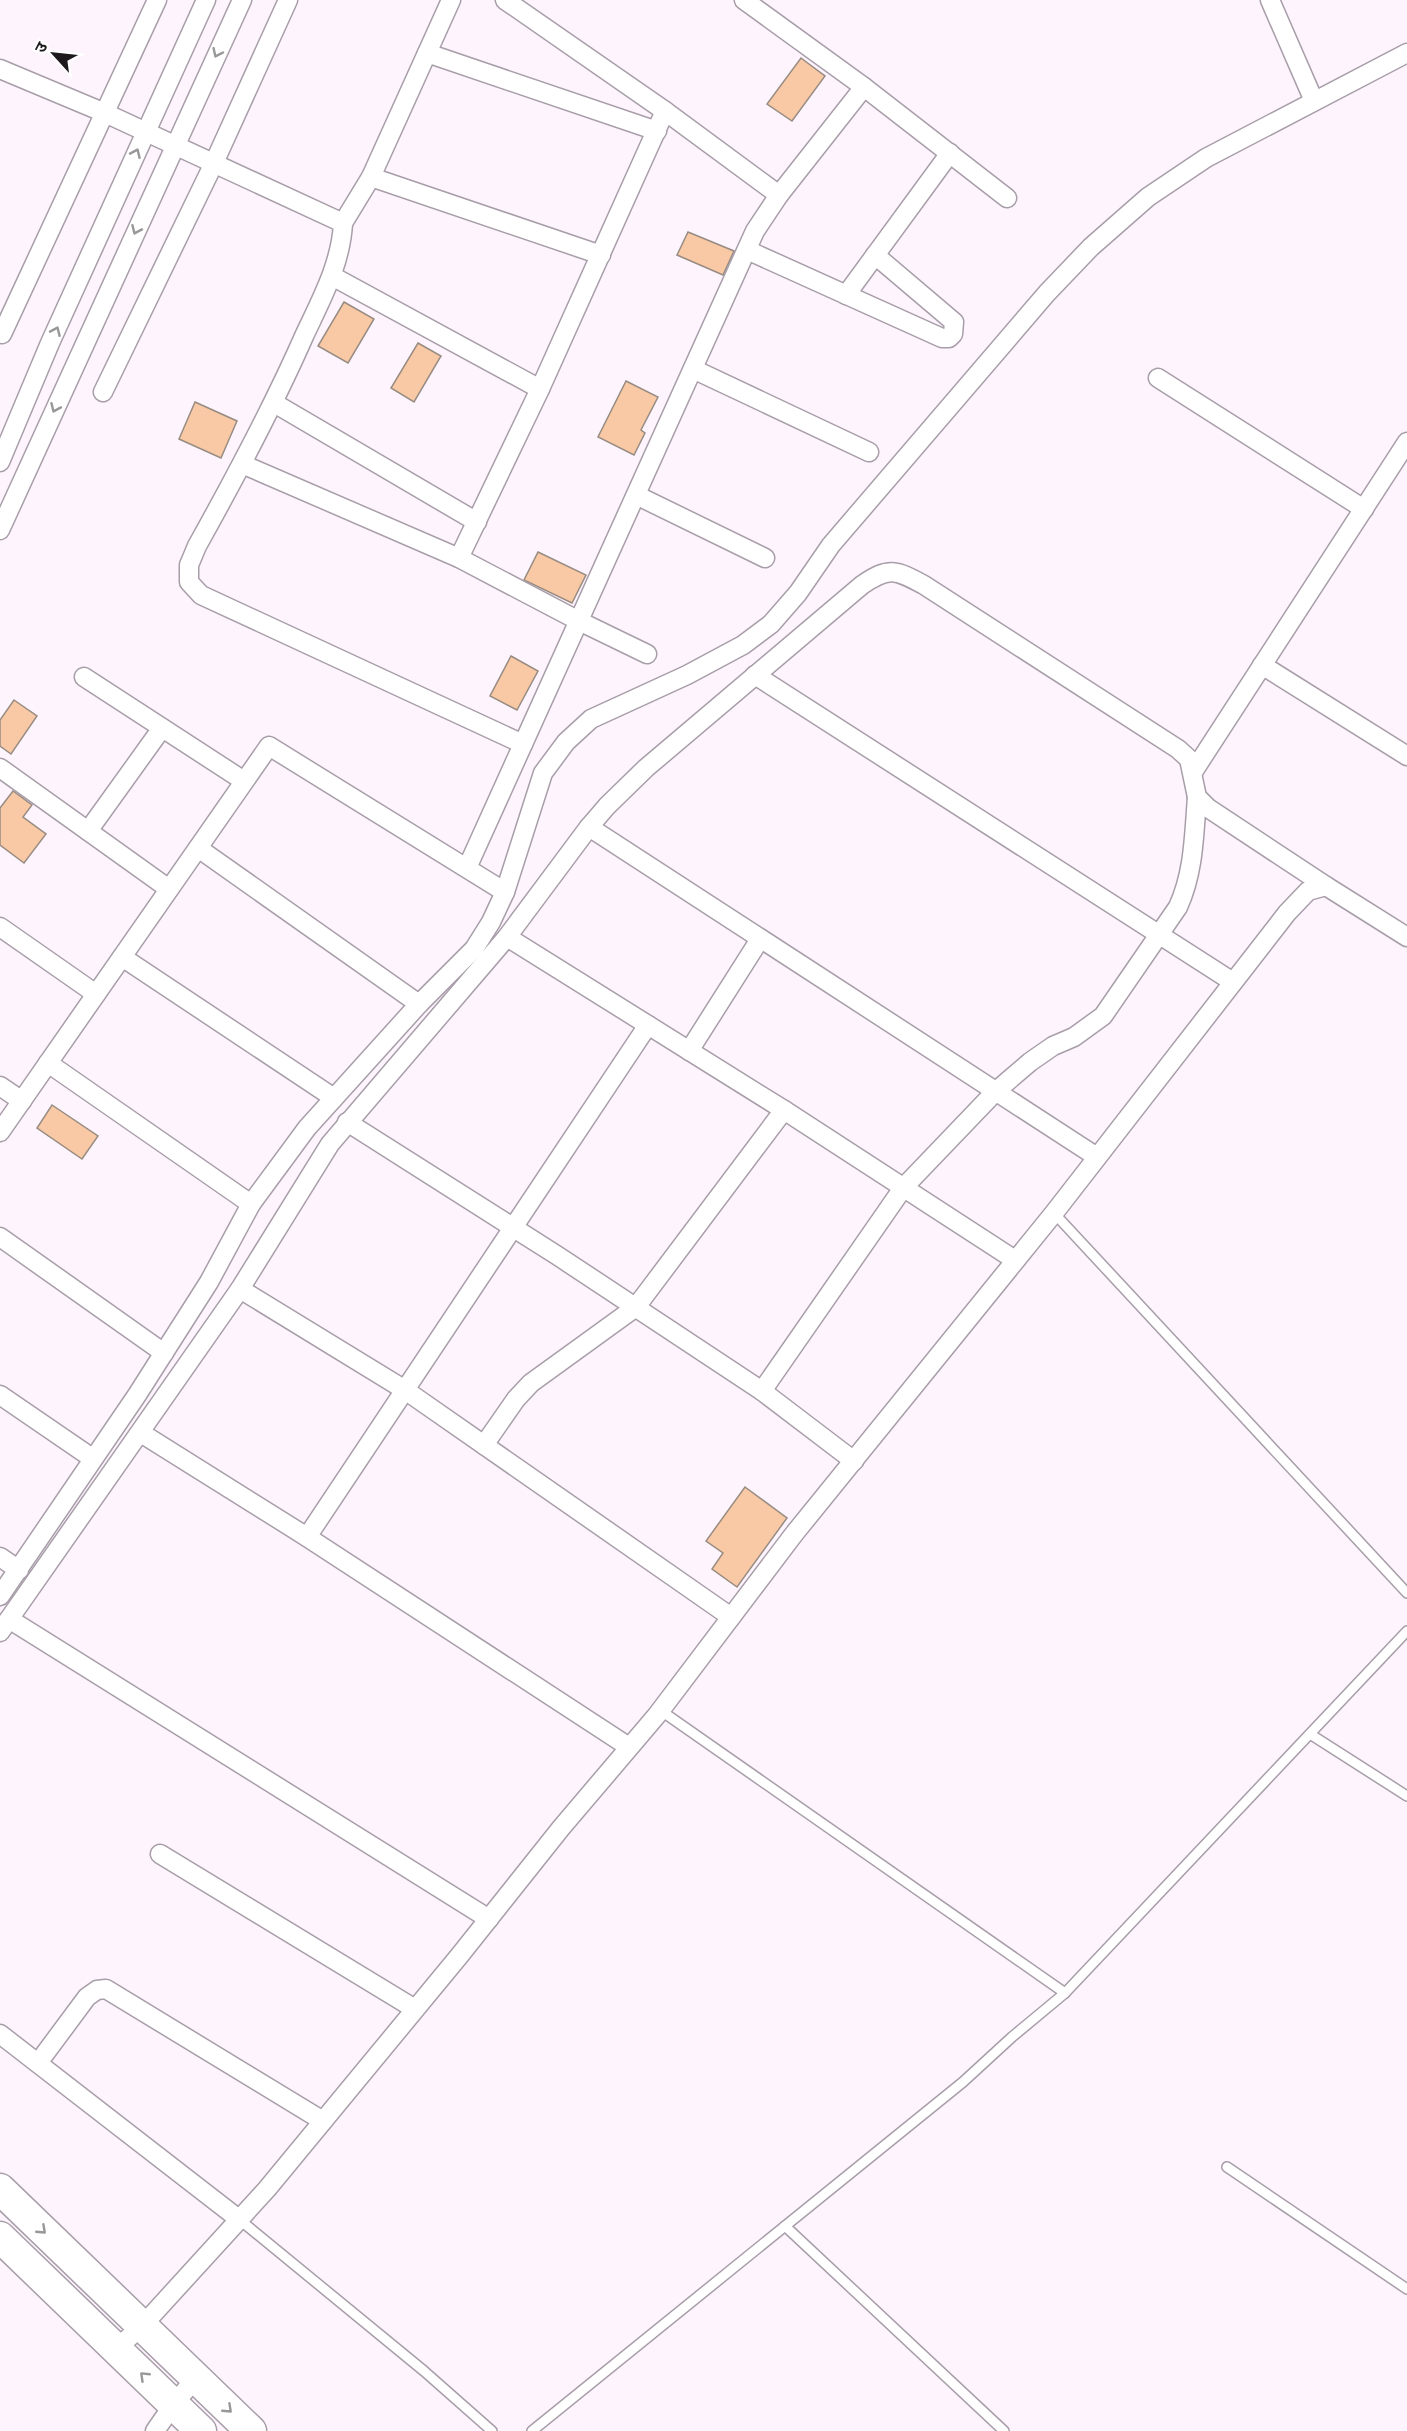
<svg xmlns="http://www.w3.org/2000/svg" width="1407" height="2431" font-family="'DejaVu Sans','Noto Sans Devanagari',sans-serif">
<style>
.building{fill:#f8c9a4;stroke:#988c82;stroke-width:1.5}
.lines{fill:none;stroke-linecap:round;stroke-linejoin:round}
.service-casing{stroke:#a89ea9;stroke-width:12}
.minor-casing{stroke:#a89ea9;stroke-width:21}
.primary-casing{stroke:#a89ea9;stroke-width:33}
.service{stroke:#fff;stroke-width:9}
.minor{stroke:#fff;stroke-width:18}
.primary{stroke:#fff;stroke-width:30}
.oneway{stroke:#999899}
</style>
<rect width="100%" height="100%" fill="#fdf4fe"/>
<!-- building -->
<g class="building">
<polygon points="801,58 825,76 792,121 767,104"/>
<polygon points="688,232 734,251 723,275 677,255"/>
<polygon points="344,302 374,319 348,363 318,346"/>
<polygon points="418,343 441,356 414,402 391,388"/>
<polygon points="626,381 658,397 641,430 645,433 634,455 598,437"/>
<polygon points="195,402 237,421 221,458 179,439"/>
<polygon points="538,552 586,575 572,603 524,580"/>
<polygon points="511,656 538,671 517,710 490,696"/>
<polygon points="14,700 37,716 11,754 0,746 0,720"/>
<polygon points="13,791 32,805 23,817 46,834 24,863 0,845 0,808"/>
<polygon points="52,1105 98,1136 82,1159 37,1128"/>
<polygon points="745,1487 787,1518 737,1587 712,1569 723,1553 706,1541"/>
</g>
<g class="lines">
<defs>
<g id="service">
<polyline points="1054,1213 1407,1593"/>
<polyline points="660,1710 1065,1993"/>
<polyline points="1310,1734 1407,1796"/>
<polyline points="1227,2167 1407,2289"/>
<polyline points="240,2220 424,2371 492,2431"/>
<polyline points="785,2226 1004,2431"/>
<polyline points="532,2431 963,2082 1012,2037 1065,1993 1407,1631"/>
</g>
<g id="minor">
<polyline points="505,0 665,111 779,195"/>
<polyline points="744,0 864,87 1007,198"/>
<polyline points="1270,0 1314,101"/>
<polyline points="427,53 657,131"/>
<path d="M0,69L105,113L343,223C341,263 322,298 305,334C273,407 236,476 197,546L189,565V582L201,595L523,744"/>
<polyline points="371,177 601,255"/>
<polyline points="343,223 371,177 451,0"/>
<polyline points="747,250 942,338 949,338 953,334 954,322 875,255"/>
<polyline points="332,276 540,389"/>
<polyline points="846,295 950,153"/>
<polyline points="2,334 157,0"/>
<polyline points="693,369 869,452"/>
<polyline points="1158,378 1364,509"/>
<polyline points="103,392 214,163 288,0"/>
<polyline points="274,403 477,522"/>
<polyline points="0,462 50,343 206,0"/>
<polyline points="242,464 459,558 579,621 647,654"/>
<polyline points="636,495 765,558"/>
<polyline points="0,530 242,0"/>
<polyline points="459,558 540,389 665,111"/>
<polyline points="1262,665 1407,756"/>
<polyline points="755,675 1233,982"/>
<polyline points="84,677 244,781"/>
<polyline points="0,768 169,889"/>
<polyline points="1193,772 1407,442"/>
<polyline points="589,827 1097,1157"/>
<polyline points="88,831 162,728"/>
<polyline points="198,848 419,1004"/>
<polyline points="467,868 755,231 779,195 864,87"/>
<polyline points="0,927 96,994"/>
<polyline points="507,937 784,1110 1015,1260"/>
<polyline points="122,957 334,1098"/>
<polyline points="689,1051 760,939"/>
<polyline points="48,1063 251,1204"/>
<polyline points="0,1086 22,1101"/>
<polyline points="347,1122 558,1256 762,1391 854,1461"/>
<polyline points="0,1132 269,746 505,892"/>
<polyline points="0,1237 164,1353"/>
<polyline points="240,1289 405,1390 731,1617"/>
<path d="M762,1391L903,1188L995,1092L1030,1062L1053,1046L1074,1037L1103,1016L1178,907C1194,872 1194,835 1197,797"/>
<polyline points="0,1395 92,1458"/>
<polyline points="141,1433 307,1537 629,1747"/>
<polyline points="484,1445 516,1399 531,1383 636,1307 784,1110"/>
<polyline points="307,1537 648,1025"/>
<polyline points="0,1557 19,1570"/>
<polyline points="0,1596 137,1395 209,1282 251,1204 307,1128 419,1004 474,949 491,922 505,892 543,773 566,742 591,719 687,675 743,645 771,624 798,593 831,545 1047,293 1091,247 1148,197 1206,158 1407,53"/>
<polyline points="9,1619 489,1919"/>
<path d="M0,1632L240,1289L330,1144L507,937L589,827L607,806L646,768L862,585C889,566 896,570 924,585L1178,749L1189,759L1197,797L1208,808L1326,886"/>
<polyline points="160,1854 415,2009"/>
<polyline points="0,2034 240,2220"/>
<polyline points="38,2063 87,1997 97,1990 106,1989 323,2121"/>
<polyline points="116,2349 143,2325 267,2189 460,1955 561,1828 657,1715 794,1534 1054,1213 1287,913 1308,891 1326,886 1407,937"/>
<polyline points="155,2431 173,2405 195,2379"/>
</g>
<g id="primary">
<polyline points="0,2189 251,2431"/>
<polyline points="0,2237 201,2431"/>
</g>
</defs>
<!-- service casing -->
<use href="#service" class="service-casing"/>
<!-- minor casing -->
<use href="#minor" class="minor-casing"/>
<!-- primary casing -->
<use href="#primary" class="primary-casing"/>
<!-- service -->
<use href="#service" class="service"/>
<!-- minor -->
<use href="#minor" class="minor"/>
<!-- primary -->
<use href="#primary" class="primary"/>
</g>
<!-- one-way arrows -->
<defs><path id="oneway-chevron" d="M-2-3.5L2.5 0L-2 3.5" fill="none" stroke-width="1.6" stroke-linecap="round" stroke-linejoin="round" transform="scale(1.5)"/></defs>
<g class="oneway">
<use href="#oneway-chevron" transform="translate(217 53) rotate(115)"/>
<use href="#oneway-chevron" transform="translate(136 153) rotate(-66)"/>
<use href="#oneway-chevron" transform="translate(136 230) rotate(114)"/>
<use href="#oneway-chevron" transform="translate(56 331) rotate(-66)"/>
<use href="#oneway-chevron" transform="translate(55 408) rotate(114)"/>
<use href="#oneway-chevron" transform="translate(42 2230) rotate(43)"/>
<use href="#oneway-chevron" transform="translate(144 2376) rotate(-136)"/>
<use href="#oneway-chevron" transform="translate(228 2409) rotate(43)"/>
</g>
<!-- north arrow -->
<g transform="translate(54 54) rotate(297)" stroke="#ffffff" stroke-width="4.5" paint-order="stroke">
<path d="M0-4.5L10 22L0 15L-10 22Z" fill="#1d191d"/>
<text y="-9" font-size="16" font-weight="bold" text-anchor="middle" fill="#1d191d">उ</text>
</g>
</svg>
